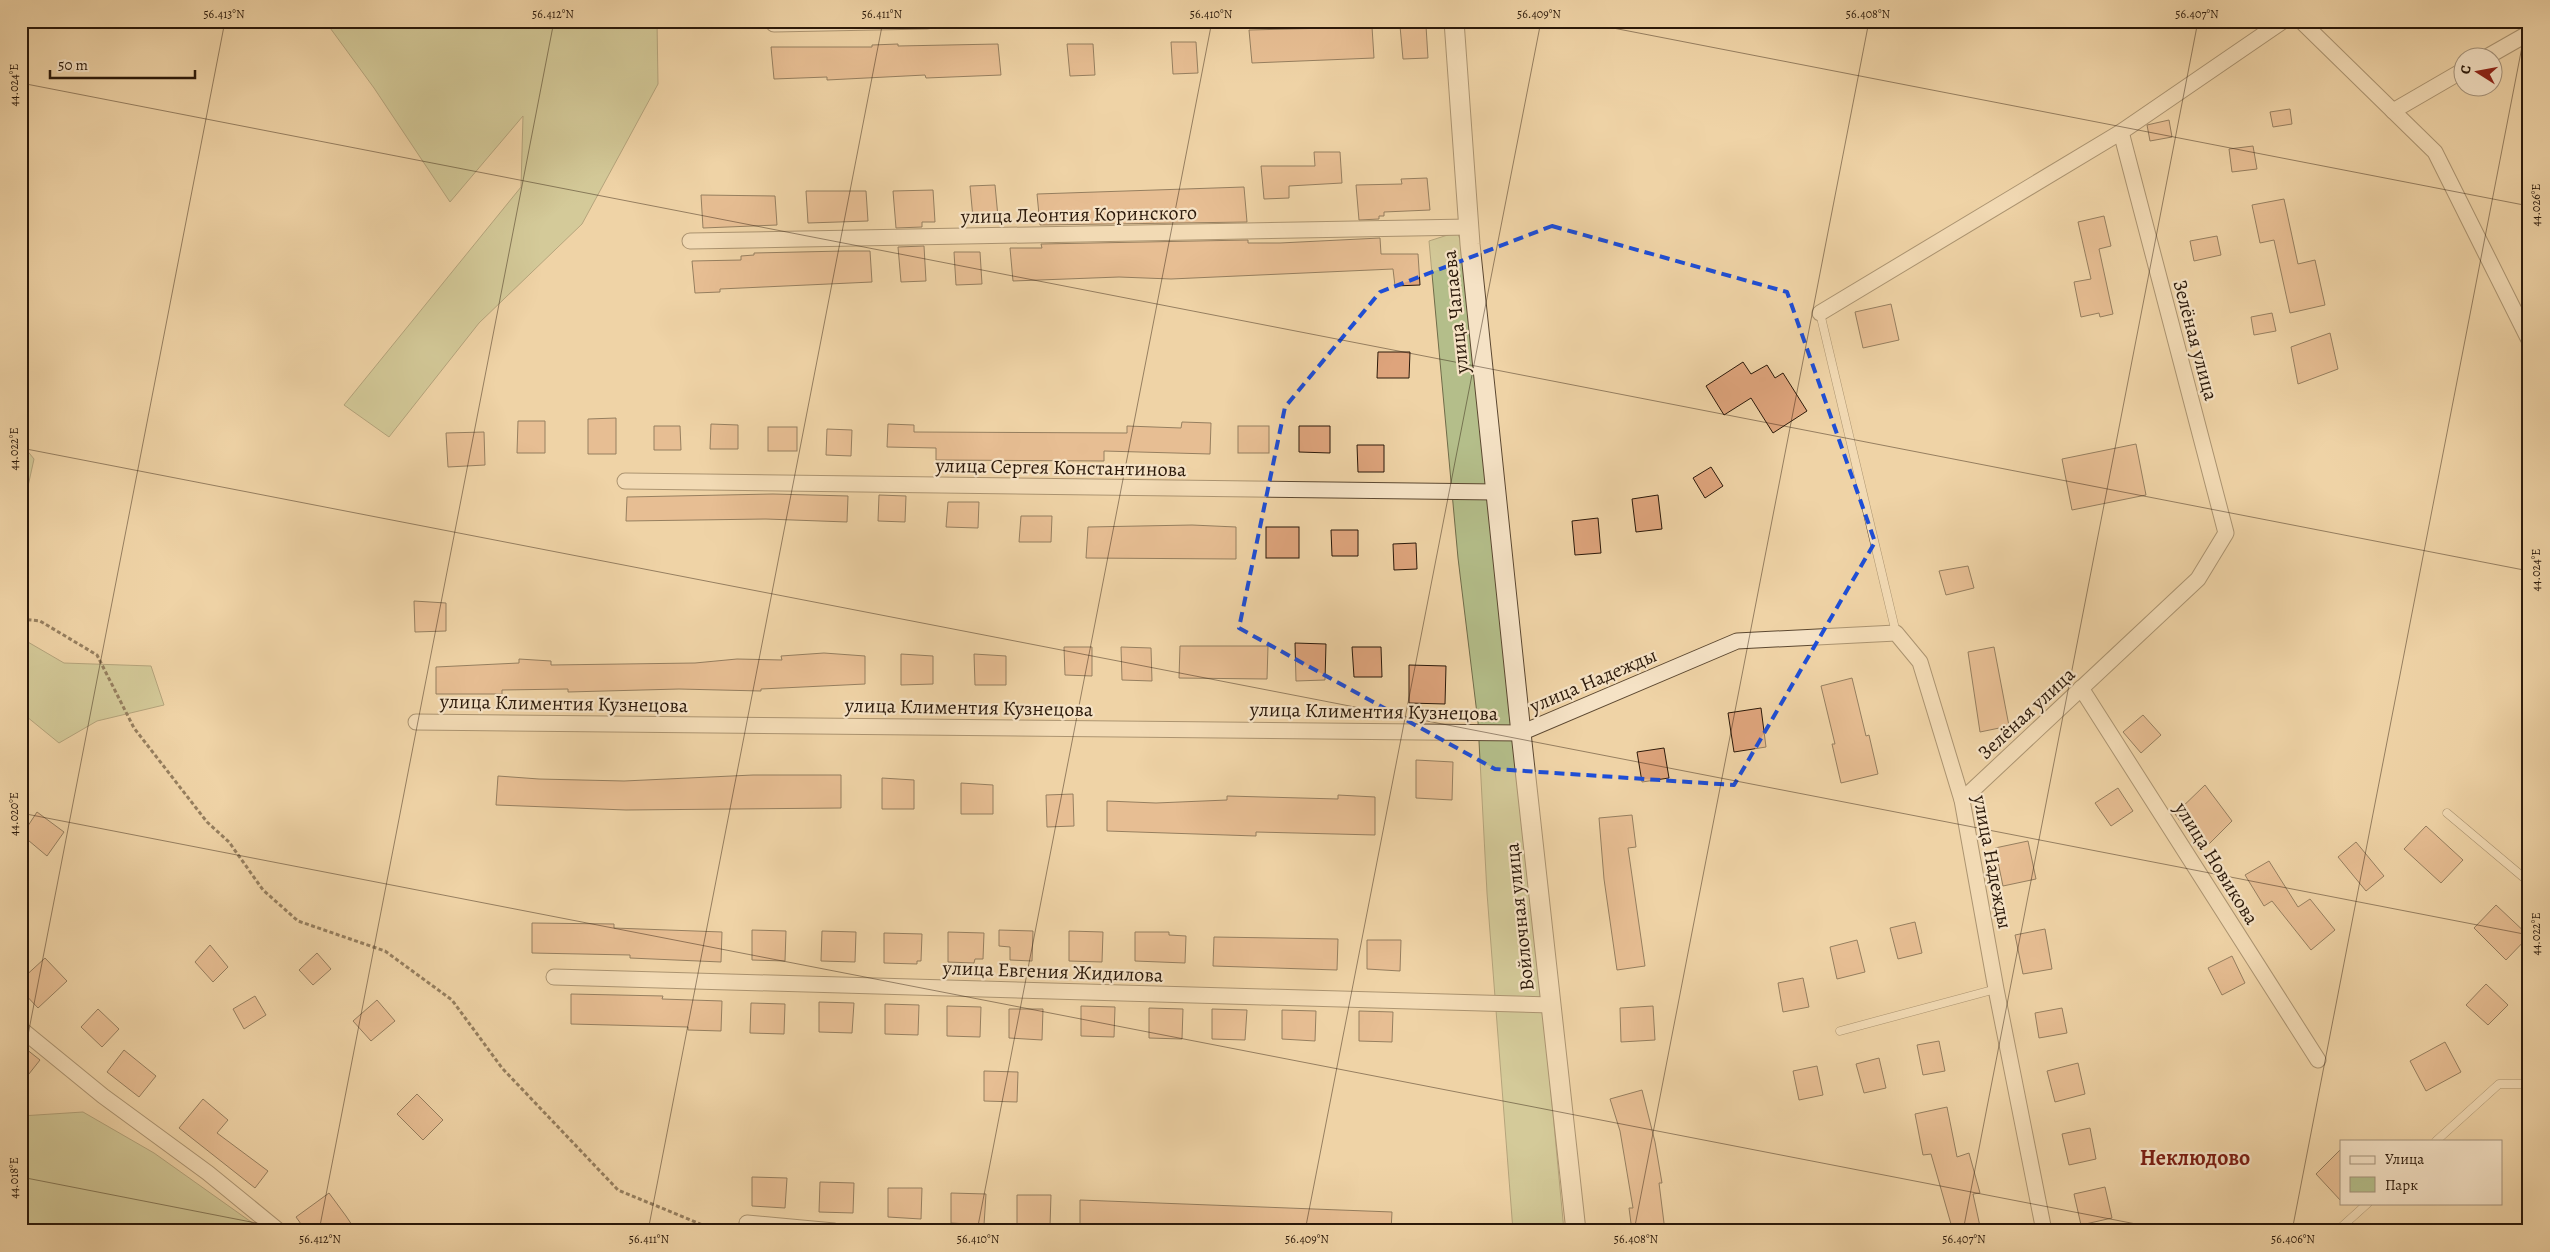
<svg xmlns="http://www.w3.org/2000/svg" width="2550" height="1252" font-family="Alegreya,serif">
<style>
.green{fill:#b4be8a;stroke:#706c4a}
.building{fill:#dea47c;stroke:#2b190a}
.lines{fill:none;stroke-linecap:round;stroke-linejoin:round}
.service-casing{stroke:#5c4831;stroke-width:9}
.minor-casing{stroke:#5c4831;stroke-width:17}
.tertiary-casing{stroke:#5c4831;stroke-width:21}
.path{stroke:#2b190a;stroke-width:3;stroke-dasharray:4 2.5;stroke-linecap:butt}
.service{stroke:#f5e2c5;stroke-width:8}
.minor{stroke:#f5e2c5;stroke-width:15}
.tertiary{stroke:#f5e2c5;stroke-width:19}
.marked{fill:none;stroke:#1d4ed8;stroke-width:4;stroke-dasharray:10 6;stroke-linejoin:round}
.ticks{fill:none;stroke:#2b190a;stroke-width:1;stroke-opacity:0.45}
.labels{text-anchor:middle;stroke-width:4.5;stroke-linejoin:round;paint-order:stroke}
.street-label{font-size:20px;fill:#2b190a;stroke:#f5e2c5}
.quarter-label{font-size:22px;font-weight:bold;fill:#7a1f14;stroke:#f5e2c5}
.neatline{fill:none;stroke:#2b190a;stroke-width:2}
.ticks-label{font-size:12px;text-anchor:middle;fill:#2b190a}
</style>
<rect width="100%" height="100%" fill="#efd3a6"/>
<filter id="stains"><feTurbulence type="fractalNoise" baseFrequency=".004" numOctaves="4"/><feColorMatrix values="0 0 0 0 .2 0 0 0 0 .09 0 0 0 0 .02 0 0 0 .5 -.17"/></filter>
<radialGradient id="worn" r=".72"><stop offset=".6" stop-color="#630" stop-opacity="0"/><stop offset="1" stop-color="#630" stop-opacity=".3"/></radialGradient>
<!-- green -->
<g class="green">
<polygon points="325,21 657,21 658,84 582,224 479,323 389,437 344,405 521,187 523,116 450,202 374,88"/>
<polygon points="1457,232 1465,251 1510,720 1533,900 1564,1231 1513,1231 1487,893 1478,722 1458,558 1429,241"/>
<polygon points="21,443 34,459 21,518"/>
<polygon points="21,638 64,663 151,666 164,705 97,721 59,743 21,712"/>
<polygon points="83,1112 154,1153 254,1224 259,1231 21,1231 21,1116"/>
</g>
<!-- building -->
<g class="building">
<polygon points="1400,26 1426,26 1428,58 1403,59"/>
<polygon points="1372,27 1374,58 1252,63 1249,30"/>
<polygon points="1171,42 1196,42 1198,73 1173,74"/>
<polygon points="898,44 898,46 998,44 1001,75 926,78 925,75 827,80 827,77 774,79 771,47 872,47 872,45"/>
<polygon points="1067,44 1093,44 1095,75 1070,76"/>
<polygon points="2290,109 2292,124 2273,127 2270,112"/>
<polygon points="2169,120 2172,137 2150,141 2147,125"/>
<polygon points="2253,146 2257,169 2232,172 2229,149"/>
<polygon points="1314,152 1340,152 1342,183 1289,186 1289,198 1264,199 1261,166 1315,166"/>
<polygon points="1427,178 1430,210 1384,212 1384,216 1379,216 1379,219 1359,220 1356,185 1402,184 1401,179"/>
<polygon points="995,185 998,217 973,218 970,186"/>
<polygon points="1244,187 1247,222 1040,225 1037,194"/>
<polygon points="933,190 935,222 922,222 922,227 896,228 893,191"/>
<polygon points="806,191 866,191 868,221 808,223"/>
<polygon points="701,195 775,196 777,225 703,228"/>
<polygon points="2284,199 2298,264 2315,260 2325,305 2290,313 2274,240 2260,243 2252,205"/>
<polygon points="2104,216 2111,246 2099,249 2113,314 2100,317 2099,313 2081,317 2074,282 2091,279 2078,222"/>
<polygon points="2217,236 2221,255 2194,261 2190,241"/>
<polygon points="1380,238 1381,254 1418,254 1420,285 1395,286 1393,269 1171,279 1119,277 1013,281 1010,248 1042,248 1041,244 1248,240 1248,243 1280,243"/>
<polygon points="924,246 926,281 901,282 898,247"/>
<polygon points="844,251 870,251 872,282 720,289 720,292 695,293 692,261 741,260 741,256 754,255 754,253"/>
<polygon points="954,252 980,252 982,284 956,285"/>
<polygon points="1891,304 1899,340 1863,348 1855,312"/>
<polygon points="2272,313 2276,331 2254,335 2251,317"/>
<polygon points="2330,333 2338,369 2298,384 2291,347"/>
<polygon points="1378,352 1410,352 1409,378 1377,378"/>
<polygon points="1743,362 1751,374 1767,365 1775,378 1783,373 1807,411 1773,433 1751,398 1724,415 1706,386"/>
<polygon points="616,418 616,454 588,454 588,419"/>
<polygon points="518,421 545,421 545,453 517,453"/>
<polygon points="1182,422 1211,423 1210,454 1104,451 1104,461 936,460 936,448 887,447 888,424 914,425 914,432 1127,433 1127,426 1181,428"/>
<polygon points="711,424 738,425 738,449 710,449"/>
<polygon points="654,426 680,426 681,450 654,450"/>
<rect x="1238" y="426" width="31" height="27"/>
<polygon points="1299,426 1330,426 1330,453 1299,452"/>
<rect x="768" y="427" width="29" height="24"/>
<polygon points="827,429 852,430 851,456 826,455"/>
<polygon points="484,432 485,465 448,467 446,433"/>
<polygon points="2136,444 2146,495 2072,510 2062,459"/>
<polygon points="1357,445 1384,445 1384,472 1358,472"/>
<polygon points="1711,467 1723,486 1705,498 1693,478"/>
<polygon points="773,494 848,496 847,522 766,519 626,521 627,497"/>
<polygon points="879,495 906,496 905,522 878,521"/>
<polygon points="1658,495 1662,529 1636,532 1632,499"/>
<polygon points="948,502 979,502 978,528 946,527"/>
<polygon points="1021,516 1052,516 1051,542 1019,542"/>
<polygon points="1598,518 1601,553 1575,555 1572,521"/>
<polygon points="1192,525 1236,527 1236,559 1086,558 1088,527"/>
<rect x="1266" y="527" width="33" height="31"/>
<polygon points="1331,530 1358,530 1358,556 1332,556"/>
<polygon points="1416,543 1417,569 1394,570 1393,544"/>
<polygon points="1968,566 1974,588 1946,595 1939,571"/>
<polygon points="414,601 446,603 446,631 415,632"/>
<polygon points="1295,643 1326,644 1325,680 1296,681"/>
<polygon points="1180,646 1268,646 1267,679 1179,678"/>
<polygon points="1064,647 1092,647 1092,676 1065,675"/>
<polygon points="1121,647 1151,648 1152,681 1122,680"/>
<polygon points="1352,647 1381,647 1382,677 1354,677"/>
<polygon points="1994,647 2009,726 1980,732 1968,652"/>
<polygon points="824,653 865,656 865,684 761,689 761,691 679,689 568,692 568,689 502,690 502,694 436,694 436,667 519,663 519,659 551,661 551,665 695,663 737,659 782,660 781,656"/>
<polygon points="901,654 933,656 933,684 901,685"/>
<polygon points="974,654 1006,656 1006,685 975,685"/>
<polygon points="1409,665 1446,666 1445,704 1409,703"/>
<polygon points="1852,678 1866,736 1869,735 1878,774 1841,783 1832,744 1835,744 1821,686"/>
<polygon points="1761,708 1766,747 1734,752 1728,713"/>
<polygon points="2143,715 2161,735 2141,753 2123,732"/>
<polygon points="1664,748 1669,778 1642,782 1637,752"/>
<polygon points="1416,760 1453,762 1452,800 1416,798"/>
<polygon points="753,775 841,775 841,808 626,810 496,805 498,776 539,779 624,781"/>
<polygon points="882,778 914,780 914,809 882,809"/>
<polygon points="961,783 993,785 993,814 961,814"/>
<polygon points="2205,785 2232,821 2202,851 2175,814"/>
<polygon points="2118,788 2133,811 2111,826 2095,803"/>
<polygon points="1073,794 1074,826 1047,827 1046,795"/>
<polygon points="1338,795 1375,797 1375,835 1256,832 1256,836 1107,831 1107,801 1156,803 1227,800 1227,796 1338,799"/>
<polygon points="37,812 64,832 47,856 22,835"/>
<polygon points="1632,815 1636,847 1628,848 1645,966 1617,970 1604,879 1599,818"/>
<polygon points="2426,826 2463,860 2441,883 2404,849"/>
<polygon points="2028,841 2036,879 2003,886 1995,848"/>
<polygon points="2356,842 2384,876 2366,891 2338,857"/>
<polygon points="2269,861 2298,907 2310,899 2335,930 2311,950 2272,901 2264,906 2245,875"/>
<polygon points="2496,905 2529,936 2506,960 2474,928"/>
<polygon points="1915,922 1922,953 1898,959 1890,928"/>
<polygon points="532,923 614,924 614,928 722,932 721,962 630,958 630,955 532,953"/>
<polygon points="2045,929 2052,969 2023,974 2015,935"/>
<polygon points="752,930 786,931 785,961 752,960"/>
<polygon points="999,930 1033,931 1032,961 1010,960 1010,947 999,946"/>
<polygon points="822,931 856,932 855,962 821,961"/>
<polygon points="1069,931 1103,932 1102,962 1069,961"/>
<polygon points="948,932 984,933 983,959 975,959 974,963 948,962"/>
<polygon points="1135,932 1169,932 1169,935 1186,936 1185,963 1135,961"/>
<polygon points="884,933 922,934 921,961 917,961 917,964 884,963"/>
<polygon points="1214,937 1338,939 1337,970 1213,966"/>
<polygon points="1367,940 1401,940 1400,971 1367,969"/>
<polygon points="1857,940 1865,972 1837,979 1830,947"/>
<polygon points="210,945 228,967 213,982 195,962"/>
<polygon points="317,953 331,969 313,985 299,970"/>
<polygon points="2232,956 2245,983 2222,995 2208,968"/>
<polygon points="45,958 67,981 38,1008 21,990 21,980"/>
<polygon points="1803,978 1809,1007 1783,1012 1778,983"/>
<polygon points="2486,984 2508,1005 2488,1025 2466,1005"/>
<polygon points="571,994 663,996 662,999 722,1001 721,1031 688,1030 688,1027 571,1024"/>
<polygon points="255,996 266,1015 244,1029 233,1009"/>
<polygon points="377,1000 395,1021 371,1041 353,1021"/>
<polygon points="819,1002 854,1003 852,1033 819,1032"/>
<polygon points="751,1003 785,1004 784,1034 750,1033"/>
<polygon points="885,1004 919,1005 918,1035 885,1034"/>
<polygon points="947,1006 981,1007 980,1037 947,1036"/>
<polygon points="1081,1006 1115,1007 1114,1037 1081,1036"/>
<polygon points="1653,1006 1655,1040 1621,1042 1620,1008"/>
<polygon points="1149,1008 1183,1009 1182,1039 1149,1038"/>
<polygon points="2062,1008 2067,1033 2039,1038 2035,1013"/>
<polygon points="98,1009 119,1029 102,1047 81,1027"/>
<polygon points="1009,1009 1043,1009 1042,1040 1009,1038"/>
<polygon points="1212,1009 1247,1010 1245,1040 1212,1039"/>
<polygon points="1282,1010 1316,1011 1315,1041 1282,1039"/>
<polygon points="1359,1011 1393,1012 1392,1042 1359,1041"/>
<polygon points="1939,1041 1945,1071 1923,1075 1917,1045"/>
<polygon points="2445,1042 2461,1072 2426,1091 2410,1061"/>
<polygon points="21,1045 40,1060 21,1084"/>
<polygon points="124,1050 156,1076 139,1097 107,1072"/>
<polygon points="1879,1058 1886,1088 1864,1093 1856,1064"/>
<polygon points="2078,1063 2085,1094 2055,1102 2047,1071"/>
<polygon points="1817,1066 1823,1095 1799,1100 1793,1071"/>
<polygon points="984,1071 1018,1072 1017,1102 984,1101"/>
<polygon points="1642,1090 1655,1142 1662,1183 1659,1183 1665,1231 1632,1231 1629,1208 1633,1208 1620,1131 1610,1099"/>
<polygon points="417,1094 443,1120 423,1140 397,1114"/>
<polygon points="203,1099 228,1120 217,1133 268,1171 255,1188 179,1128"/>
<polygon points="1947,1107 1957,1157 1969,1153 1980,1193 1973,1194 1981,1231 1953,1231 1931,1154 1923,1155 1915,1114"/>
<polygon points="2090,1128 2096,1159 2069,1165 2062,1134"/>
<polygon points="2341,1149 2341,1201 2316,1174"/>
<polygon points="752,1177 787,1178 785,1208 752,1206"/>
<polygon points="820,1182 854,1183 853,1213 819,1212"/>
<polygon points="2105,1187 2112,1218 2081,1225 2074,1194"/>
<polygon points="888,1188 922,1188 921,1219 888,1217"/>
<polygon points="329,1193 346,1216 356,1231 306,1231 296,1217"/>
<polygon points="951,1193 986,1194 984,1225 951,1223"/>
<polygon points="1017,1195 1051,1195 1050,1226 1017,1224"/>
<polygon points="1080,1200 1392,1212 1391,1231 1080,1230"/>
</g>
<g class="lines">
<defs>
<g id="service">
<polyline points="1820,313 1896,633"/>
<polyline points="2447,813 2529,882"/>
<polyline points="1840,1031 1996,989"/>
<polyline points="2436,1141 2499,1084 2529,1084"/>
<polyline points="2337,1231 2368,1203"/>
</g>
<g id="minor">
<polyline points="2301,21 2435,152 2529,340"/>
<polyline points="774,24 927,21"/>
<polyline points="2485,58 2529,33"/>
<polyline points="2393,111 2462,71"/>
<polyline points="2121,132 2283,21"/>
<polyline points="690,241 1469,227"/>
<polyline points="1820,313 2121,132 2226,533 2198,579 1962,800"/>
<polyline points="625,481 1497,492"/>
<polyline points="2081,688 2318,1060"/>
<polyline points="416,722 1521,733 1737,641 1896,633 1920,662 1962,800 1996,989 2044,1231"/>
<polyline points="554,977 1552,1005"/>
<polyline points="21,1029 103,1096 208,1173 279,1231"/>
<polyline points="747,1223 834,1231"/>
</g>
<polyline id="tertiary" points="1454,21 1470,244 1521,733 1576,1231"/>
</defs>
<!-- service casing -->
<use href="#service" class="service-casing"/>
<!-- minor casing -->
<use href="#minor" class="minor-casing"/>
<!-- tertiary casing -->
<use href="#tertiary" class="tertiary-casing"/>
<!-- path -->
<polyline class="path" points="21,619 40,621 97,655 134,728 207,822 229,842 263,890 298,921 385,951 452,1000 502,1068 618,1190 717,1231"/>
<!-- service -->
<use href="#service" class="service"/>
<!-- minor -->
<use href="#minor" class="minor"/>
<!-- tertiary -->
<use href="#tertiary" class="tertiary"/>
</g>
<!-- marked area -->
<path d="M0 0H2550V1252H0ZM1552,226L1787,292L1875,542L1734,785L1495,769L1239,628L1285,407L1380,292Z" fill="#efd3a6" fill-opacity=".55" fill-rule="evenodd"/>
<path class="marked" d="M1552,226L1787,292L1875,542L1734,785L1495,769L1239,628L1285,407L1380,292Z"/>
<!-- ticks -->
<path class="ticks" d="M1577,21L2529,206M21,83L2529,571M21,448L2529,935M21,813L2172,1231M21,1071L225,21M21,1177L297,1231M319,1231L554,21M648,1231L883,21M977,1231L1212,21M1305,1231L1541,21M1634,1231L1869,21M1963,1231L2198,21M2292,1231L2527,21"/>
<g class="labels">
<!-- street labels -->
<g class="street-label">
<text transform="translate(1079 214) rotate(-1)" y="7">улица Леонтия Коринского</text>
<text transform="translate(1455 312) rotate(-96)" y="7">улица Чапаева</text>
<text transform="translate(2196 340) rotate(75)" y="7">Зелёная улица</text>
<text transform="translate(1061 467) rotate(1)" y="7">улица Сергея Константинова</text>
<text transform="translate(1593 680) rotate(-23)" y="7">улица Надежды</text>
<text transform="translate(564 703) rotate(1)" y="7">улица Климентия Кузнецова</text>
<text transform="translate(969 707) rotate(1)" y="7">улица Климентия Кузнецова</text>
<text transform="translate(1374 711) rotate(1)" y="7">улица Климентия Кузнецова</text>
<text transform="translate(2026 713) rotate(-43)" y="7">Зелёная улица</text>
<text transform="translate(1993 862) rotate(79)" y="7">улица Надежды</text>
<text transform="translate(2217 863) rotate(58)" y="7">улица Новикова</text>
<text transform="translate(1519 917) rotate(-96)" y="7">Войлочная улица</text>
<text transform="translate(1053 971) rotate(2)" y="7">улица Евгения Жидилова</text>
</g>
<!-- quarter labels -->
<g class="quarter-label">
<text x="2195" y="1165">Неклюдово</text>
</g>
</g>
<!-- margin -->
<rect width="2550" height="1252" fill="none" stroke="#efd3a6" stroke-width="55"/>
<!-- legend -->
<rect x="2340" y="1140" width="162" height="65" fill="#f5e2c5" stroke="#a4927a"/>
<rect x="2350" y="1156" width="25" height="8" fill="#f5e2c5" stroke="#a4927a"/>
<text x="2385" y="1164" font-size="15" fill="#2b190a">Улица</text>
<rect x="2350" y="1177" width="25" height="15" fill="#b4be8a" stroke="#a4927a"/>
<text x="2385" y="1190" font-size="15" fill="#2b190a">Парк</text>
<!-- north arrow -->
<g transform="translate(2478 72) rotate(281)"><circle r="24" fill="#f5e2c5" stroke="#a4927a"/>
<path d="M0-4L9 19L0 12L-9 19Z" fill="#8f2418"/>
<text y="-8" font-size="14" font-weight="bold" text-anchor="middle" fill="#2b190a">С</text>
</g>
<!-- scale -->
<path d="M50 70v8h145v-8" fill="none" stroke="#2b190a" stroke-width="2.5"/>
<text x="58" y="70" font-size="15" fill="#2b190a" stroke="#f5e2c5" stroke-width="4" paint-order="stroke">50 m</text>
<rect x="28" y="28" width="2494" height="1196" class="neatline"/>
<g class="ticks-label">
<text x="224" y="18">56.413°N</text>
<text x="553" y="18">56.412°N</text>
<text x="882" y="18">56.411°N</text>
<text x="1211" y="18">56.410°N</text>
<text x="1539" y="18">56.409°N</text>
<text x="1868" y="18">56.408°N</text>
<text x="2197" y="18">56.407°N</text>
<text transform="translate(14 85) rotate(-90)" y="4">44.024°E</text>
<text transform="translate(2536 205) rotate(-90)" y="4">44.026°E</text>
<text transform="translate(14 449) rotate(-90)" y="4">44.022°E</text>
<text transform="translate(2536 570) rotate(-90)" y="4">44.024°E</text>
<text transform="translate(14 814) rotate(-90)" y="4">44.020°E</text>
<text transform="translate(2536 934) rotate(-90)" y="4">44.022°E</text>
<text transform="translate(14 1178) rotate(-90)" y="4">44.018°E</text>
<text x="320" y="1243">56.412°N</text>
<text x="649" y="1243">56.411°N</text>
<text x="978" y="1243">56.410°N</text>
<text x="1307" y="1243">56.409°N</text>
<text x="1636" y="1243">56.408°N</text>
<text x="1964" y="1243">56.407°N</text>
<text x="2293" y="1243">56.406°N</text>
</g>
<rect width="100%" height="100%" filter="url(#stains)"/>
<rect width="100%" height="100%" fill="url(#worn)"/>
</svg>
